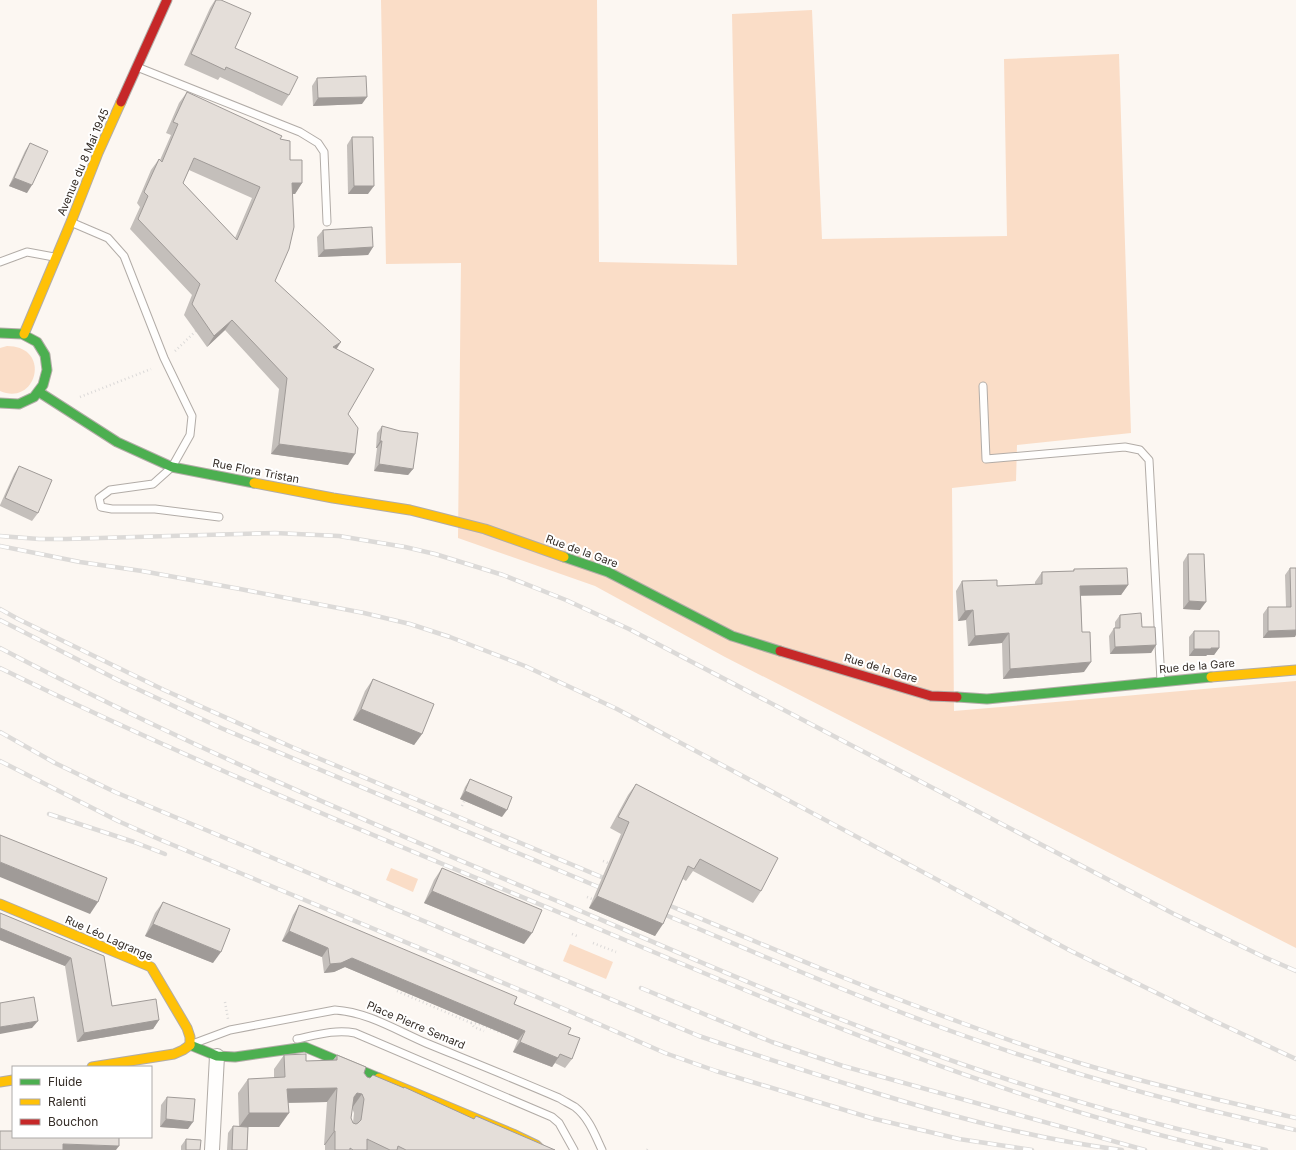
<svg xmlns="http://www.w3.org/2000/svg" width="1296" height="1150" font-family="Inter,sans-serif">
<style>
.green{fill:#faddc7}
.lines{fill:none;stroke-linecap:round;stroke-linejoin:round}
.lane-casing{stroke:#b2aca7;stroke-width:9}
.street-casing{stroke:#b2aca7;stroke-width:16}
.fast-casing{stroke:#b2aca7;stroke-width:11}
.slow-casing{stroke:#b2aca7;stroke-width:11}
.jam-casing{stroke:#b2aca7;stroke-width:11}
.path{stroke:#dbd9d8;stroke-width:2.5;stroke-dasharray:1 3;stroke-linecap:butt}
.lane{stroke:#fffefd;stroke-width:7}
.street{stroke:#fffefd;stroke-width:14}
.fast{stroke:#4caf50;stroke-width:9}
.slow{stroke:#ffc107;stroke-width:9}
.jam{stroke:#c62828;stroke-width:9}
.rail-casing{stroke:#dcdad8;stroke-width:4.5}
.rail{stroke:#fff;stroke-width:3;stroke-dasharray:9;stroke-linecap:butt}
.wall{fill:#c4bfbb;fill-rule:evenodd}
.shaded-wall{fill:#a09b98}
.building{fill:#e4ded9;stroke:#a09b98;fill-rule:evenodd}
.labels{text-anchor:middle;stroke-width:4;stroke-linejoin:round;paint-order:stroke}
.street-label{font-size:11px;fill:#352d27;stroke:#fff}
</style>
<rect width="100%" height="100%" fill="#fcf7f2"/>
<!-- green -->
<g class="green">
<polygon points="381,0 597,0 599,262 737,265 732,14 812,10 822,239 1007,236 1004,59 1119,54 1131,433 1017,445 1016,481 952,488 954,711 1296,681 1296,948 725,657 595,586 458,538 461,263 386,264"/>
<path d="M7,346C52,346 37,407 0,391V348Z"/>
<polygon points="391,868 418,879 413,892 386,880"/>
<polygon points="570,944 613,962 606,979 563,961"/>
</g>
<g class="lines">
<defs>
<g id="lane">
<polyline points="137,67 300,132 318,143 324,152 327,222"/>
<polyline points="73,223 108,238 124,256 164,358 192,416 190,435 172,467 153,484 110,490 99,498 101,507 112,509 155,509 219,517"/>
<polyline points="0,262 27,252 54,257"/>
<polyline points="983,386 986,459 1125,447 1140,450 1149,460 1161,681"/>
<path d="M297,1039C316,1035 336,1029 355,1033L552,1117L559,1123L574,1150"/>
<path d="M195,1043L230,1030L335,1010C367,1012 396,1030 426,1043C470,1061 515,1079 559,1098C564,1101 570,1104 575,1107C589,1118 595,1135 602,1150"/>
</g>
<polyline id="street" points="212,1150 217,1056"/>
<g id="fast">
<polyline points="0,333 22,334 37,342 45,355 47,370 43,385 34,397 19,404 0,403"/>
<polyline points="39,392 117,442 172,467 254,483"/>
<polyline points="564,557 608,572 732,636 780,651"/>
<polyline points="957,697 987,699 1211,677"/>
<polyline points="190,1045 217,1056 235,1057 305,1047 379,1078"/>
</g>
<g id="slow">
<polyline points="24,334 71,222 98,153 121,102"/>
<polyline points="254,483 333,498 410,510 485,529 564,557"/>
<polyline points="1211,677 1296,670"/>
<polyline points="0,904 151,967 187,1028 190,1037 190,1045"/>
<polyline points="92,1067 174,1054 183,1050 190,1045"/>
<polyline points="379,1078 513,1134 536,1145 541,1150"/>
<polyline points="0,1082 13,1080"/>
</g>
<g id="jam">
<polyline points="121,102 167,0"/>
<polyline points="780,651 931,696 957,697"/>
</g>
</defs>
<!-- lane casing -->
<use href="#lane" class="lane-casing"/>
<!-- street casing -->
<use href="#street" class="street-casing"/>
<!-- fast casing -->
<use href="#fast" class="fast-casing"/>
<!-- slow casing -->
<use href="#slow" class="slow-casing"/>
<!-- jam casing -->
<use href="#jam" class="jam-casing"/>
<!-- path -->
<g class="path">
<polyline points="175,351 196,331"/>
<polyline points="80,397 151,369"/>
<polyline points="462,806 465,799"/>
<polyline points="603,861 608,863"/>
<polyline points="587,897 592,899"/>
<polyline points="572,934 577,936"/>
<polyline points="593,943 616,952"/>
<polyline points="397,991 471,1023 474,1027 484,1031"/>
<polyline points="225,1002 228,1019"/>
<path d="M471,1023C483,1023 495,1032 507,1034"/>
<polyline points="647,1150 649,1148"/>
</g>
<!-- lane -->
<use href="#lane" class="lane"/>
<!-- street -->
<use href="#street" class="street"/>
<!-- fast -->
<use href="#fast" class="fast"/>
<!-- slow -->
<use href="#slow" class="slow"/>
<!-- jam -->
<use href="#jam" class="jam"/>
<defs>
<g id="rail">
<polyline points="0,536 39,539 66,539 275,533 339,536 405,547 435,554 503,575 566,600 629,629 1174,914 1264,957 1296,971"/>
<polyline points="0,546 80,562 142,571 240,589 364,613 410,624 450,637 525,666 617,709 1071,951 1210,1019 1296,1059"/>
<polyline points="0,609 18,619 164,690 294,748 611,881"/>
<polyline points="0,620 118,680 221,728 608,891"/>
<path d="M0,648C182,744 372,824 562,903C700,962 839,1023 982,1071C1075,1102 1170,1129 1266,1150"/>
<path d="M0,668C192,762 390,842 587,924C794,1011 1001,1100 1221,1150"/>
<path d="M0,732L55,763L115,792L699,1036C752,1054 806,1071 860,1088C946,1115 1033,1139 1122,1150"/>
<polyline points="0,761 118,821 161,840 537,997 665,1053 716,1071 871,1118 959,1139 1032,1150"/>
<polyline points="49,814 134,842 165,854"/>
<path d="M661,902C761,944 860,986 962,1023C1005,1039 1049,1054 1093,1067C1160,1087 1228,1102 1296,1118"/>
<path d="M656,911C757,953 858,998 962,1035C1071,1074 1183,1106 1296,1130"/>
<polyline points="641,988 772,1042 843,1066 1145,1150"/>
</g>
</defs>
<!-- rail casing -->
<use href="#rail" class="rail-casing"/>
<!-- rail -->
<use href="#rail" class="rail"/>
</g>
<!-- wall -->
<g class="wall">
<polygon points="215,0 221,0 235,48 289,95 282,106 220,77 218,80 184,65 210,8"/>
<polygon points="317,78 362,104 313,106 312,86"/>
<path d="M187,92L280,139L302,183L295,194H292L275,281L336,349L348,414V465L271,454L279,389L225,330L207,347L184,315L192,295L130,229L140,207L137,203L151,170L159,159L160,160L171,135L166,133L179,103ZM189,170L252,198L235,238L183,183Z"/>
<polygon points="352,137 368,194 348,194 347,145"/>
<polygon points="30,143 27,193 9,186 25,151"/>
<polygon points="323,230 373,247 368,255 318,257 317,237"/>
<polygon points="382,426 413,469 408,475 374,471 377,448 376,448 377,433"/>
<polygon points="19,466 38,513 32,521 0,506 0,505 14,474"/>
<polygon points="1188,554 1200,610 1183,609 1183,562"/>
<polygon points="1290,568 1295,637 1263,638 1263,614 1268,607 1286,607 1285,575"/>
<polygon points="1074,569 1128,585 1121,595 1081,595 1082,632 1084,672 1003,679 1002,643 968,646 966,620 958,621 956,591 962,581 997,586 1035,584 1035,582 1042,572 1073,571"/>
<polygon points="1120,615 1142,627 1156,645 1151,653 1110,654 1109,636 1114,628 1115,628 1115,622"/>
<polygon points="1194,631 1219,648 1214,655 1207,655 1206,656 1189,656 1189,637"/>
<polygon points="373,679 422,734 414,745 353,720 365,691"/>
<polygon points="470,779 502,817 460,799 465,787"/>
<polygon points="636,784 761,891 753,903 693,871 686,881 683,879 655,936 589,908 621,834 610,828 628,795"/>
<polygon points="442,868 524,944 424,903 434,880"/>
<polygon points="163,902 213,963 145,936 155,913"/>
<polygon points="299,905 514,1004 568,1034 572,1059 565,1068 555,1063 552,1067 513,1052 518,1040 345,967 334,972 324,973 322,957 282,941 293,915"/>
<polygon points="0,913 104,956 112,1006 159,1020 153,1029 77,1042 65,966 0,940"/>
<path d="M284,1055L306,1061L333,1060L337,1055L364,1073L367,1077L474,1119L476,1116L555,1150H325V1145H324L327,1102L288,1103L279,1127H248L247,1150H227L228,1133L233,1126H239L238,1093L248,1079L274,1078V1069ZM352,1108L354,1113L353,1123L351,1118Z"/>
<polygon points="167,1097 188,1129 160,1127 161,1105"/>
<polygon points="186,1139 200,1150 181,1150 181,1146"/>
</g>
<!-- shaded-wall -->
<g class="shaded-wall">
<polygon points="367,97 362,104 313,106 318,98"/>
<polygon points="14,178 32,185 27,193 9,186"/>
<polygon points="292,183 302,183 295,194 284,194"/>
<polygon points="354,186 374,186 368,194 348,194"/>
<polygon points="373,247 368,255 318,257 324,250"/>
<polygon points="232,320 225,330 207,347 214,336"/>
<polygon points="341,342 334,353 333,347"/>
<polygon points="380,441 382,441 377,448 376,448"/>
<polygon points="279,444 355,454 348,465 271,454"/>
<polygon points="379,464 413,469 408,475 374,471"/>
<polygon points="1128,585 1121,595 1073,596 1080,586"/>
<polygon points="1189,601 1206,602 1200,610 1183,609"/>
<polygon points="973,610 966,620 958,621 965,611"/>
<polygon points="1296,630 1296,635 1295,637 1263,638 1268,631"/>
<polygon points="1009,633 1002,643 968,646 975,636"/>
<polygon points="1156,645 1151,653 1110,654 1115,647"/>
<polygon points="1219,648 1214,655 1207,655 1206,656 1189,656 1194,649"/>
<polygon points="1091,662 1084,672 1003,679 1010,669"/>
<polygon points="361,709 422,734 414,745 353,720"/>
<polygon points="465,791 507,810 502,817 460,799"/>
<polygon points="0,862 98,902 90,914 0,877"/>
<polygon points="432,891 532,933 524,944 424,903"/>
<polygon points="597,896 663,924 655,936 589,908"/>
<polygon points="153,924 221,952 213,963 145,936"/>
<polygon points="0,928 71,958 65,966 0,940"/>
<polygon points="289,931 328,948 322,957 282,941"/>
<polygon points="352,958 525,1031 518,1040 345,967 334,972 324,973 330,964"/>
<polygon points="159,1020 153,1029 77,1042 84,1033"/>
<polygon points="38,1021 32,1028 0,1034 0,1027"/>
<polygon points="520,1042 558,1058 552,1067 513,1052"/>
<polygon points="337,1088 327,1102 277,1103 287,1089"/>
<polygon points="357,1093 362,1094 352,1108 354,1097"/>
<polygon points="249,1113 289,1113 279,1127 239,1127"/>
<polygon points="166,1119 193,1122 188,1129 160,1127"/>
<polygon points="334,1131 335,1131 325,1145 324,1145"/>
<polygon points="63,1144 119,1146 116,1150 59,1150"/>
</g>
<!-- building -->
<g class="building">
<polygon points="216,0 221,0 251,13 235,48 298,77 289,95 226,67 225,70 191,54"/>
<polygon points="366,76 367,97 318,98 317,78"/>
<path d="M187,92L282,136L280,139L290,141V160H302V183H292L294,227L289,249L275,281L341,342L333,347L374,369L348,414L358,428L355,454L279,444L287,378L232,320L214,336L192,304L200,284L138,219L148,196L144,192L159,159L162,162L178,124L173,122ZM194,158L260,187L237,240L183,183Z"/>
<polygon points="352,137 373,137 374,186 354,186"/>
<polygon points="30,143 48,151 32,185 14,178"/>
<polygon points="372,227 373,247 324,250 323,230"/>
<polygon points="382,426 400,431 418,433 413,469 379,464 382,441 380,441"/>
<polygon points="19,466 52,480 38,513 5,498"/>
<polygon points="1188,554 1204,554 1206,602 1189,601"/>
<polygon points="1127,568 1128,585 1080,586 1082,632 1090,632 1091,662 1010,669 1009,633 975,636 973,610 965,611 962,581 997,580 997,586 1042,584 1042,572 1074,571 1074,569"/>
<polygon points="1290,568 1296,568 1296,630 1268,631 1268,607 1291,607"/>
<polygon points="1141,613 1142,627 1155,627 1156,645 1115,647 1114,628 1120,628 1120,615"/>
<polygon points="1194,631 1219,631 1219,648 1211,648 1211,649 1194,649"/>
<polygon points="373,679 434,704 422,734 361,709"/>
<polygon points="470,779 512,797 507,810 465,791"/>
<polygon points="636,784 778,858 761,891 700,859 694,869 688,866 663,924 597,896 629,822 618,817"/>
<polygon points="0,835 107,878 98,902 0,862"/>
<polygon points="442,868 542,910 532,933 432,891"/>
<polygon points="163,902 230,929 221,952 153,924"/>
<polygon points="299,905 517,997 514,1004 571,1028 568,1034 580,1038 572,1059 560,1054 558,1058 520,1042 525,1031 352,958 341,963 330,964 328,948 289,931"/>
<polygon points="0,913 104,956 112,1006 156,999 159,1020 84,1033 71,958 0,928"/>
<polygon points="34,997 38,1021 0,1027 0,1003"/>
<path d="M306,1054V1061L337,1060V1055L366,1067L364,1073L367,1077L370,1078L373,1075L404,1088V1087L474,1119L476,1116L555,1150H406L398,1146L397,1150H390L367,1139V1150H353L350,1148V1150H335V1131H334L337,1088L287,1089L289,1113H249L248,1079L285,1077L284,1055ZM357,1093L362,1094L364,1099L361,1120L358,1123L356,1124L353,1123L351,1118L354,1097Z"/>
<polygon points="167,1097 195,1099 193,1122 166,1119"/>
<polygon points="233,1126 248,1127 247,1150 232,1150"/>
<polygon points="0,1131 13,1131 13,1137 119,1137 119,1146 63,1144 63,1150 0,1150"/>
<polygon points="186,1139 201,1140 200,1150 186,1150"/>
</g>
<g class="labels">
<!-- street labels -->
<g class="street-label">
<text transform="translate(83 162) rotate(-67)" y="4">Avenue du 8 Mai 1945</text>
<text transform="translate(256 471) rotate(11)" y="4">Rue Flora Tristan</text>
<text transform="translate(582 551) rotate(20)" y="4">Rue de la Gare</text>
<text transform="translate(1197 666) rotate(-5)" y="4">Rue de la Gare</text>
<text transform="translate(881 668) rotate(17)" y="4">Rue de la Gare</text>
<text transform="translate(109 938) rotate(24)" y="4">Rue Léo Lagrange</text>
<text transform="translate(416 1025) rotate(23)" y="4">Place Pierre Semard</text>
</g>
</g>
<!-- legend -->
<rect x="12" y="1066" width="140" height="72" fill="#ffffff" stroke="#aeaba9"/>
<rect x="20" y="1079" width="20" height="6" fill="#4caf50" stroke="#aeaba9"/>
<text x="48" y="1086" font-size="12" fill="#352d27">Fluide</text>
<rect x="20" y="1099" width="20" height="6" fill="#ffc107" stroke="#aeaba9"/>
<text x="48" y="1106" font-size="12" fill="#352d27">Ralenti</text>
<rect x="20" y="1119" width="20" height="6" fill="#c62828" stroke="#aeaba9"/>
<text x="48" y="1126" font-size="12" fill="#352d27">Bouchon</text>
</svg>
